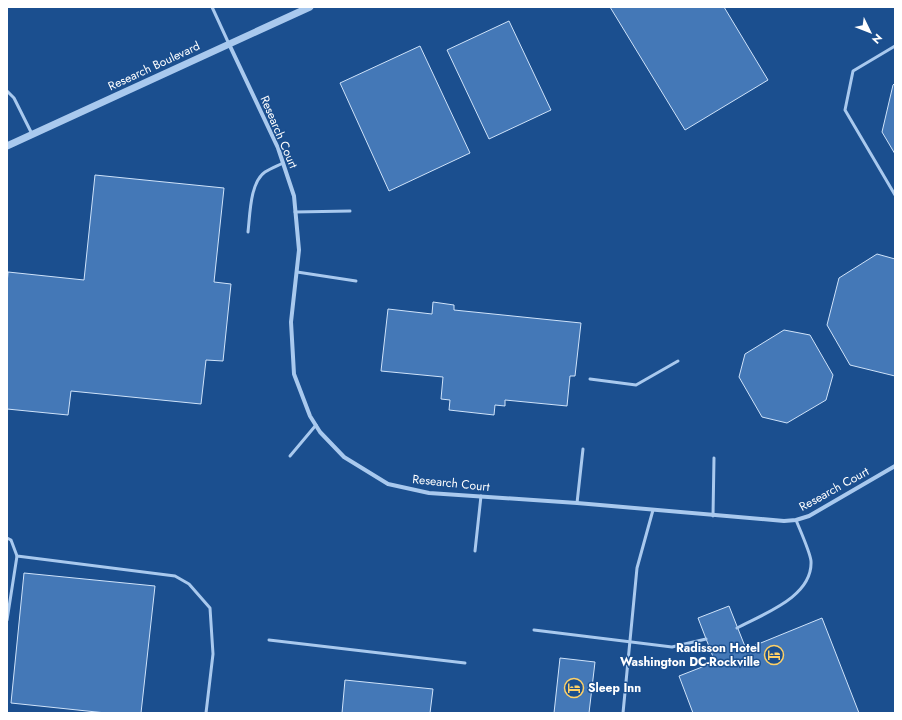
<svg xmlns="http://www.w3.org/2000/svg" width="902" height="720" font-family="Jost,sans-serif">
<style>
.building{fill:#4478b7;stroke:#cfe3fa}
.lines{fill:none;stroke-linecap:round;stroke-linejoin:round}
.service{stroke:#a9c9ee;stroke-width:3}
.minor{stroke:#a9c9ee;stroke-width:4}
.tertiary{stroke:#a9c9ee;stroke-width:7}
.labels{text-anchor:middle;stroke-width:3;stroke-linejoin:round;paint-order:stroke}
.street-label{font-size:12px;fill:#fff;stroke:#1b4f8f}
.poi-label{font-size:12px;font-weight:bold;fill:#fff;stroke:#1b4f8f;text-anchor:end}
</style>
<rect width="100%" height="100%" fill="#1b4f8f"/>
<!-- building -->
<g class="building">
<polygon points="610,7 724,7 768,80 685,130"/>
<polygon points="509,21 551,110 489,139 447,50"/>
<polygon points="420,46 470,153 389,191 340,83"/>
<polygon points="895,83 895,154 882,132 893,85"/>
<polygon points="95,175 224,188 214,282 231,284 223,361 206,360 201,404 71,391 68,415 7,409 7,285 8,272 84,280"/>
<polygon points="877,254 895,259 895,376 850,365 827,325 839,278"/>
<polygon points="433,302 454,305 454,310 581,323 575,376 570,376 567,406 505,400 505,406 495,405 494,415 449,410 450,400 441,399 443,377 381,371 388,309 432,314"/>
<polygon points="784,330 810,335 833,375 826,400 787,423 762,417 739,377 745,354"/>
<polygon points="24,573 155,586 141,713 106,713 11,703"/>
<polygon points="729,606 746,649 822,618 859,713 693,713 679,676 715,662 698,618"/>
<polygon points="560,658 595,662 589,713 554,713"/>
<polygon points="345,680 433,689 430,713 342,713"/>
</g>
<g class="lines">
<!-- service -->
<g class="service">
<polyline points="212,7 229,44"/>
<polyline points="895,46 853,71 845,110 895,195"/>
<polyline points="7,91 14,98 32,134"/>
<polyline points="295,212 350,211"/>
<path d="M248,232C250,215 250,182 265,172C271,168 277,166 283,163"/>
<polyline points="297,272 356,281"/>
<polyline points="590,379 636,385 678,361"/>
<polyline points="290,456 316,425"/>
<polyline points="577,503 583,449"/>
<polyline points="713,516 714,458"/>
<polyline points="7,538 11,540 17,556 175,576 189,584 210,608 213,654 206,713"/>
<polyline points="475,551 481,496"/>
<polyline points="7,620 17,556"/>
<path d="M737,628C763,614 813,597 811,561C810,552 800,530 796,520"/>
<polyline points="534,630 672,647 706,639"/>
<polyline points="269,640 465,663"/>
<polyline points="623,713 637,568 653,510"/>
</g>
<!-- minor -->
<polyline class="minor" points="229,44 278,148 294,196 299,250 291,322 294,374 310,416 320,432 344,457 388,484 429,493 577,503 784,521 796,520 809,516 895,466"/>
<!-- tertiary -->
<polyline class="tertiary" points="7,146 310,7"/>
</g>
<!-- icons -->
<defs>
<symbol id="hotel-ring" viewBox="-11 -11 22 22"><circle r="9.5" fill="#1b4f8f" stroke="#ffd166" stroke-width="1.5"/><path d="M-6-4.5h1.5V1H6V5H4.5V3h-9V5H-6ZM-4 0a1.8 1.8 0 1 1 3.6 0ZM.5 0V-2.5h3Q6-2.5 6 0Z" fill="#ffd166"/></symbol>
</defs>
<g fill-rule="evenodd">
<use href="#hotel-ring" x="763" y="644" width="22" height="22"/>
<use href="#hotel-ring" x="563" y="677" width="22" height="22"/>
</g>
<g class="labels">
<!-- street labels -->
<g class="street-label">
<text transform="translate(154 66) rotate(-25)" y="4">Research Boulevard</text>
<text transform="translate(279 132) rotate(67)" y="4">Research Court</text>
<text transform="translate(451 483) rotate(6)" y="4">Research Court</text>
<text transform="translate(834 489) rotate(-29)" y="4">Research Court</text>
</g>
<!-- poi labels -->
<g class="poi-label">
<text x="760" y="652">Radisson Hotel<tspan x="760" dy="14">Washington DC-Rockville</tspan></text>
<text x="588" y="692" text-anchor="start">Sleep Inn</text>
</g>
</g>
<!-- border -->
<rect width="902" height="720" fill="none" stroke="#ffffff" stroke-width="16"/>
<!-- north arrow -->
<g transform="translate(870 32) rotate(133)" stroke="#1b4f8f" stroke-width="3" paint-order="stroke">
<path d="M0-3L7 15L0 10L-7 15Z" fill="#ffffff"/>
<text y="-6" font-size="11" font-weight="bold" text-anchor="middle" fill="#ffffff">N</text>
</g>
</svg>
